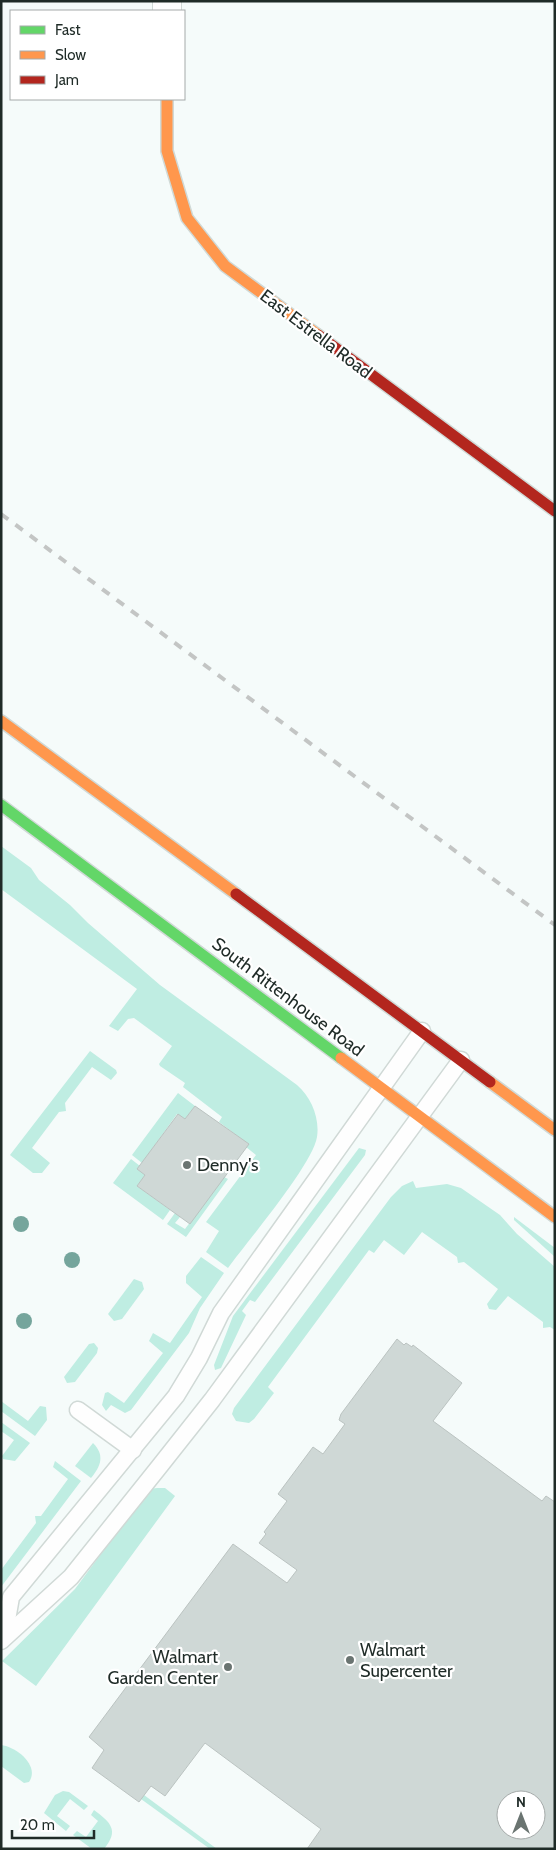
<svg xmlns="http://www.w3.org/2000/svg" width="556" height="1850" font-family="Cabin,sans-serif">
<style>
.green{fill:#bfede2}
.building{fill:#cfd8d6;stroke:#bbc3c1;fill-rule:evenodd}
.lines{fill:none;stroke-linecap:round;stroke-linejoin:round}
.lane-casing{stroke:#d0d9d6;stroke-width:19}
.street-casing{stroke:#d0d9d6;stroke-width:30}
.fast-casing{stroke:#d0d9d6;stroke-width:14}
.slow-casing{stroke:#d0d9d6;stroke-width:14}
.jam-casing{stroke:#d0d9d6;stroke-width:14}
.lane{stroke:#fefefe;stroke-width:16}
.street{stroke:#fefefe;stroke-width:28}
.fast{stroke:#63d668;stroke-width:11}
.slow{stroke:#ff974d;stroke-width:11}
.jam{stroke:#b3261e;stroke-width:11}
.rail{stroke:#c3c5c4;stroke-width:4;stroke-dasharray:9 9;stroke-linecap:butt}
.tree{fill:#75a59c}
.poi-dot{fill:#6a7471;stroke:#fff;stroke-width:2}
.labels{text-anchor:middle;stroke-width:4.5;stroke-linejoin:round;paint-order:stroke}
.street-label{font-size:18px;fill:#1f2b27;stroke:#fff}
.poi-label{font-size:18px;fill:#1f2b27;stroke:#fff;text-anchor:start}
</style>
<rect width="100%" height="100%" fill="#f5fbfa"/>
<!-- green -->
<g class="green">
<path d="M1,846L31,868L39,880L70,905L88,923L160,985L297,1085C311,1097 320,1118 317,1137C313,1164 247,1242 228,1268L206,1252L219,1231L206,1222L256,1155L246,1147L248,1144L219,1122L222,1117L183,1087L185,1083L160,1066L159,1064L172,1046L134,1018L128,1019L118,1031L109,1026L137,989L1,889Z"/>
<polygon points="90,1051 116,1070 117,1073 111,1080 92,1067 65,1103 66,1111 59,1112 32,1148 50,1163 42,1173 33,1173 10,1155"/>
<polygon points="178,1093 195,1106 185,1119 177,1114 142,1163 132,1155"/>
<polygon points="359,1148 366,1150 365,1155 255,1302 250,1300 242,1311 246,1315 221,1368 215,1370 214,1365 233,1316"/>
<polygon points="131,1159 140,1166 138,1169 145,1175 137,1186 170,1210 163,1220 113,1183"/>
<polygon points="224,1177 228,1179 186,1237 167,1224 175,1213 180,1217 175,1223 185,1229"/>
<polygon points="413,1181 416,1188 447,1184 461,1188 500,1215 517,1234 555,1267 555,1330 550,1327 543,1328 543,1322 508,1296 496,1310 489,1309 487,1304 498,1289 464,1262 458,1263 457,1257 422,1232 404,1255 384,1240 374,1253 369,1250 268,1387 274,1393 254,1419 249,1423 236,1421 232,1414 234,1408 391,1197 402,1186"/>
<polygon points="514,1217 555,1248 555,1257 514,1220"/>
<polygon points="201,1257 224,1273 200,1308 189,1333 131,1410 125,1413 111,1405 106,1411 102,1405 105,1393 108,1392 124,1403 163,1353 149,1341 153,1333 170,1343 202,1297 186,1283 186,1276"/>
<polygon points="134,1279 142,1282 144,1289 122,1319 114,1321 108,1314"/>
<polygon points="94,1343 98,1348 97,1353 75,1382 67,1383 64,1377 89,1344"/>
<polygon points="1,1401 28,1421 40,1406 46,1407 47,1420 35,1436 1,1411"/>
<polygon points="1,1422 30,1443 15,1461 3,1459 2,1456 14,1440 1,1431"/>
<path d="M93,1443C105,1455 101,1466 91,1478L75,1466Z"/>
<polygon points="55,1461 81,1481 1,1587 1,1570 36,1523 35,1516 41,1516 68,1479 53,1467"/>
<polygon points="157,1488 165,1488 175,1496 36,1686 2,1661 75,1589 149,1489"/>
<path d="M1,1745C17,1747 40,1766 29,1782L24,1783L1,1766Z"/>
<polygon points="63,1791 69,1792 88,1806 84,1810 70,1799 57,1816 70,1826 66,1831 44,1813 55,1795"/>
<polygon points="144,1795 217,1849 210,1849 141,1799"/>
<path d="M94,1810C110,1822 120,1830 104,1849H92L73,1835L77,1831L86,1837L98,1821L91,1815Z"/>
</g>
<!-- building -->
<g class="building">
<polygon points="195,1106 249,1144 190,1224 137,1186 145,1175 137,1169 178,1114 185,1119"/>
<path d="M397,1339L404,1345L406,1343L412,1347L413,1345L462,1383L433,1421L542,1501L546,1496L555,1502V1849H307L321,1829L205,1743L165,1796L151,1786L139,1802L92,1768L104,1750L89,1737L233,1544L287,1583L297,1570L259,1543L266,1534L264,1532L287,1501L278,1494L313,1447L323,1454L345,1424L339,1420L341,1414ZM506,1800H536V1830H506Z"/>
</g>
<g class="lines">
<defs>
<g id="lane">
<polyline points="78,1410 133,1450"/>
<polyline points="4,1637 11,1597 176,1396 199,1358 221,1313 422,1031"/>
<polyline points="1,1641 71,1577 159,1467 212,1400 461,1060"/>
</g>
<polyline id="street" points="167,11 167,1"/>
<polyline id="fast" points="1,805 341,1058"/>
<g id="slow">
<polyline points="167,99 167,151 187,218 225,266 318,335"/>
<polyline points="1,721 236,894"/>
<polyline points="341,1058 555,1217"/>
<polyline points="490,1082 555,1130"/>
</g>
<g id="jam">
<polyline points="318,335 555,511"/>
<polyline points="236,894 490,1082"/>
</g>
</defs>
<!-- lane casing -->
<use href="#lane" class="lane-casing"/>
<!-- street casing -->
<use href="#street" class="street-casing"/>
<!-- fast casing -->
<use href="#fast" class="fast-casing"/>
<!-- slow casing -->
<use href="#slow" class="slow-casing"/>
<!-- jam casing -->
<use href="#jam" class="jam-casing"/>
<!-- lane -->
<use href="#lane" class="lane"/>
<!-- street -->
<use href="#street" class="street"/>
<!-- fast -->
<use href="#fast" class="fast"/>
<!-- slow -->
<use href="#slow" class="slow"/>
<!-- jam -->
<use href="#jam" class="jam"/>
<!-- rail -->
<polyline class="rail" points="1,514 555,925"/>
</g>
<!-- trees -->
<g class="tree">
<circle cx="21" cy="1224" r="8"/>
<circle cx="72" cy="1260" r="8"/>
<circle cx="24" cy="1321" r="8"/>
</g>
<!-- markers -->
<g class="poi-dot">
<circle cx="187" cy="1165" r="5"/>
<circle cx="350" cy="1660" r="5"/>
<circle cx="228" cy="1667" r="5"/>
</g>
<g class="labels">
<!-- street labels -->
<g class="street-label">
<text transform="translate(316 334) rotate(37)" y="6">East Estrella Road</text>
<text transform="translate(288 997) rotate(37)" y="6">South Rittenhouse Road</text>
</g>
<!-- poi labels -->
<g class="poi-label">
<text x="197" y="1171">Denny's</text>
<text x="360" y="1656">Walmart<tspan x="360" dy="21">Supercenter</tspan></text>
<text x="218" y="1663" text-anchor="end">Walmart<tspan x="218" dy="21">Garden Center</tspan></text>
</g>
</g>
<!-- border -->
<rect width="556" height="1850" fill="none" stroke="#1f2b27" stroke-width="5"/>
<!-- legend -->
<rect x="10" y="10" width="175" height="90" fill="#ffffff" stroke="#a5aaa9"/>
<rect x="20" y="26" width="25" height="8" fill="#63d668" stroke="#a5aaa9"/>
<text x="55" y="35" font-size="15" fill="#1f2b27">Fast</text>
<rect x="20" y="51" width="25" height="8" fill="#ff974d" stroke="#a5aaa9"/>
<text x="55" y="60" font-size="15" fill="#1f2b27">Slow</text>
<rect x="20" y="76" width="25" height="8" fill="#b3261e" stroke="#a5aaa9"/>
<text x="55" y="85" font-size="15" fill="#1f2b27">Jam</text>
<!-- north arrow -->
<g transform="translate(521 1815)"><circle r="24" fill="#ffffff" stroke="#a5aaa9"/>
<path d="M0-4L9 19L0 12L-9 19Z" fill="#6a7471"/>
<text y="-8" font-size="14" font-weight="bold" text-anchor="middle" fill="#1f2b27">N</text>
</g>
<!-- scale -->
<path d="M12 1830v8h82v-8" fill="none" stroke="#1f2b27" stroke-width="2.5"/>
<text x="20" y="1830" font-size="15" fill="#1f2b27" stroke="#ffffff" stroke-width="4" paint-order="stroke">20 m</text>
</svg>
